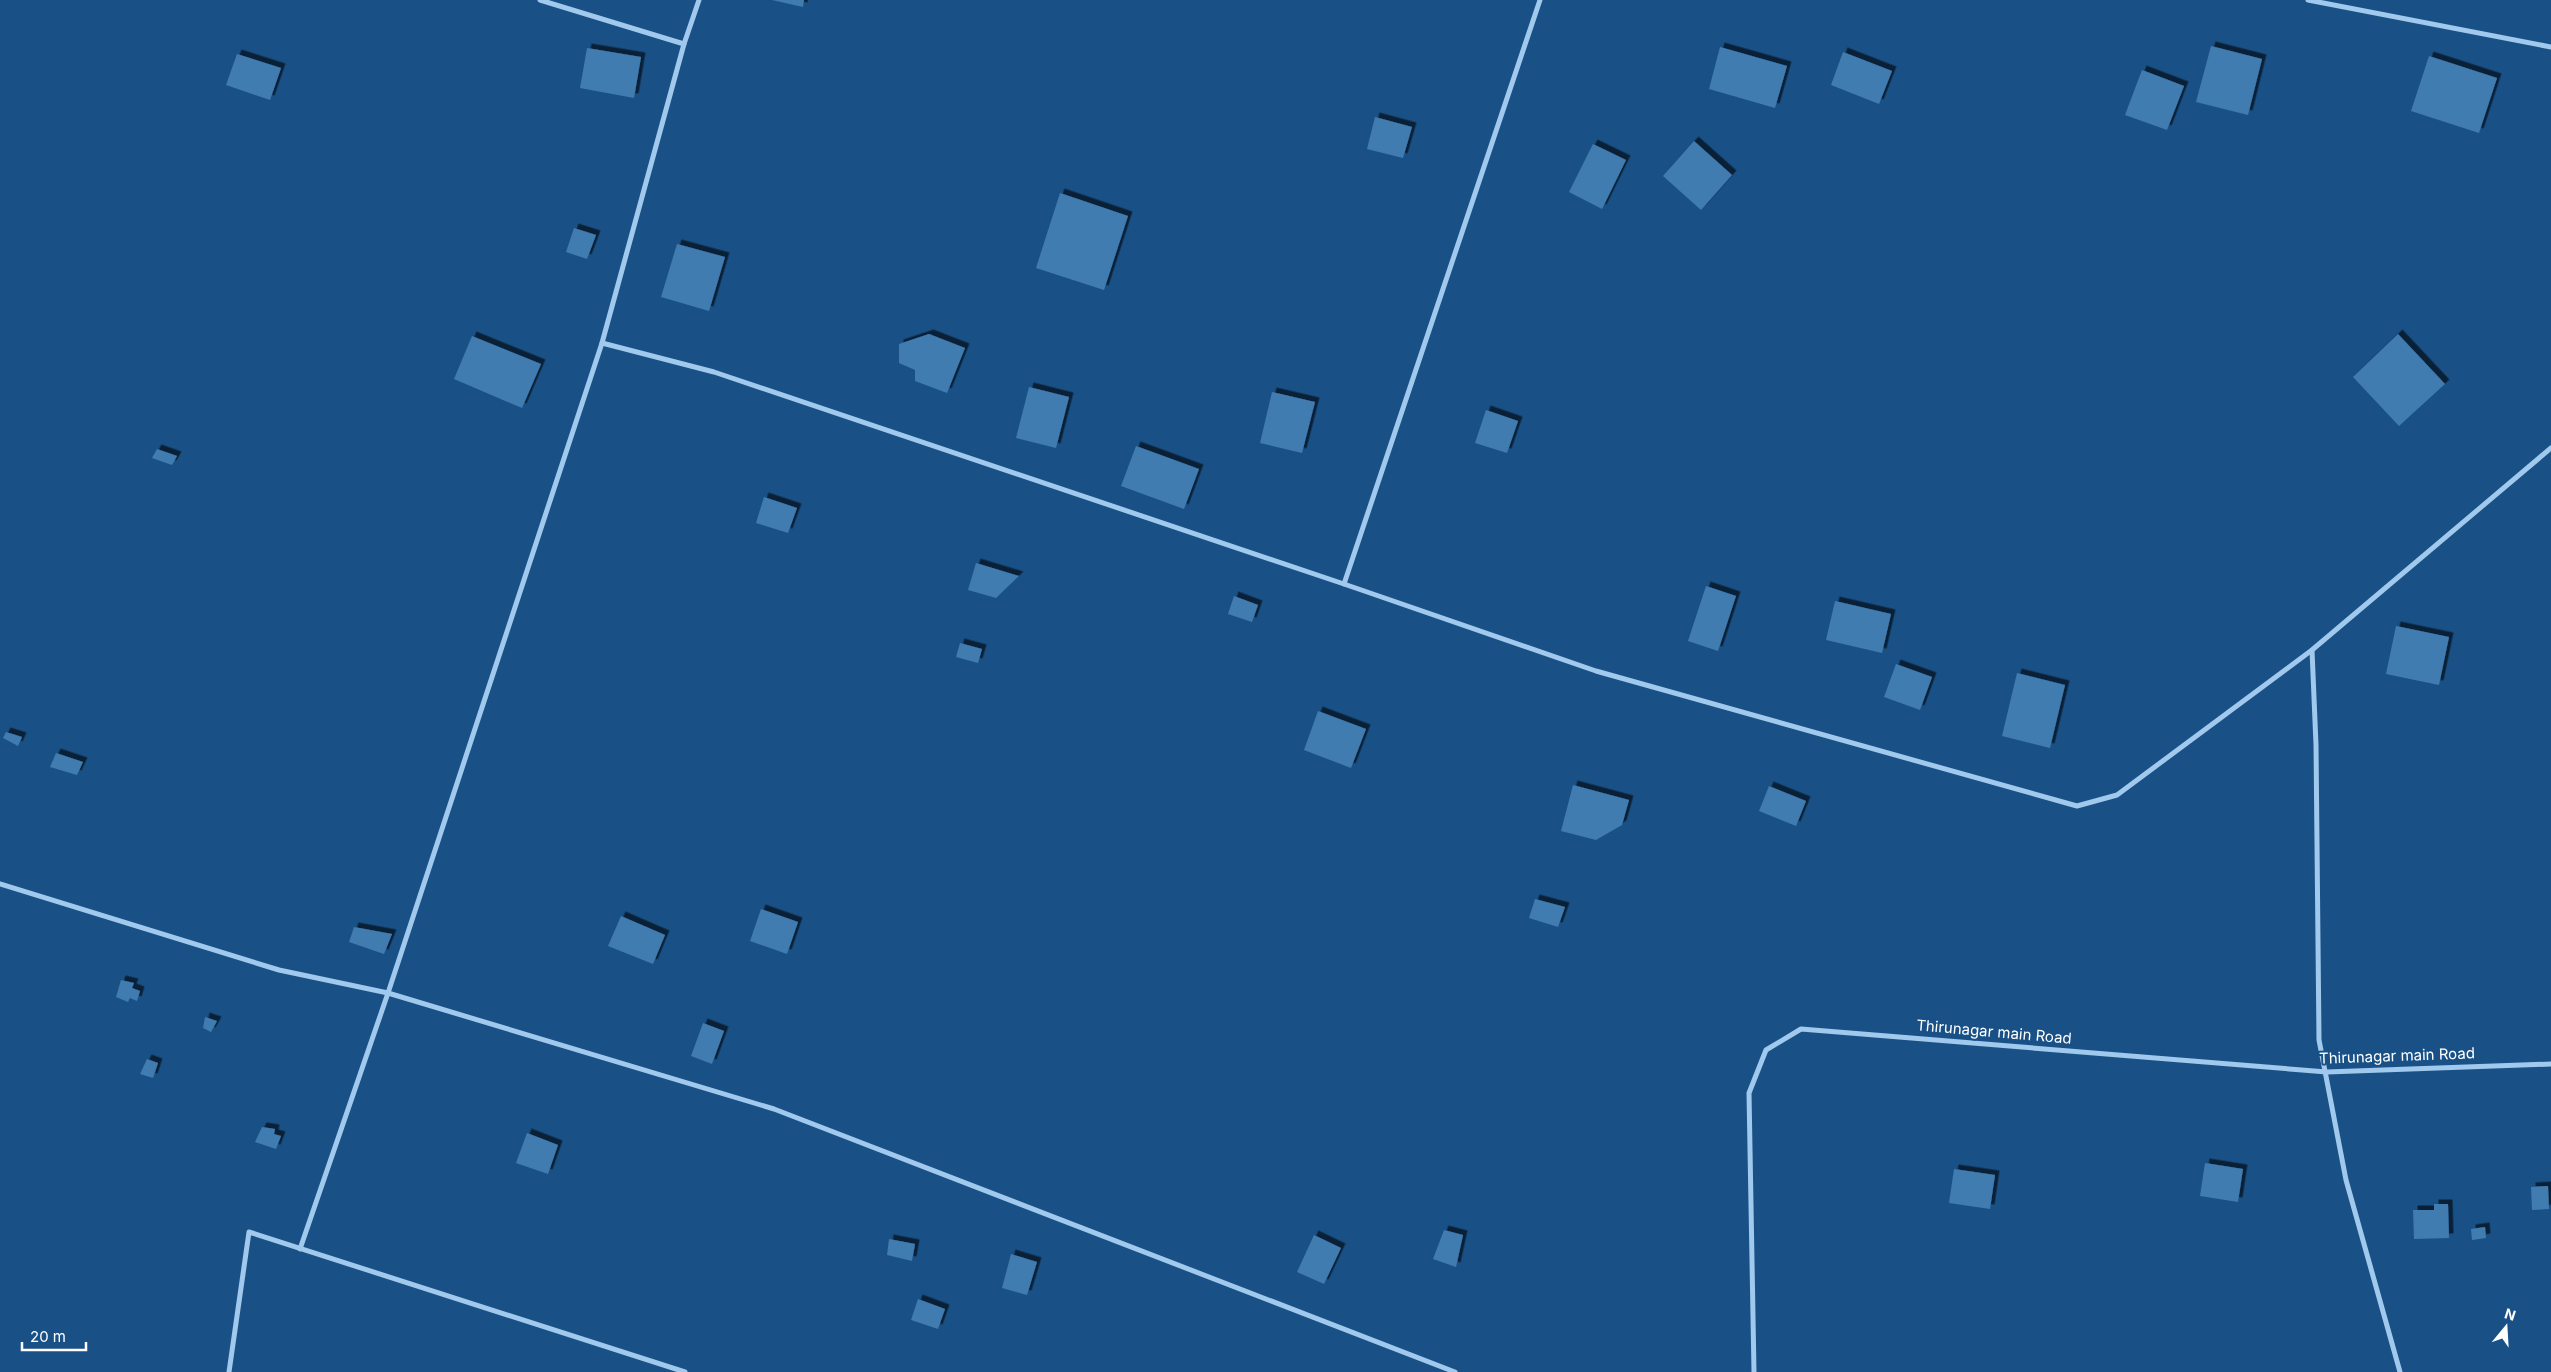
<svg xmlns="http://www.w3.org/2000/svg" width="2551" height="1372" font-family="Inter,sans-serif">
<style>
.building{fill:#417bb0;filter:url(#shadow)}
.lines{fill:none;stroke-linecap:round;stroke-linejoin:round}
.street{stroke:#a0c9ed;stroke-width:5}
.labels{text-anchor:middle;stroke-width:4;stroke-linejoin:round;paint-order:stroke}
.street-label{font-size:15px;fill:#fff;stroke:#195187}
</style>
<defs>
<filter id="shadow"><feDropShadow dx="4.5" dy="-4.5" stdDeviation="0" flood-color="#0009"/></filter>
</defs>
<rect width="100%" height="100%" fill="#195187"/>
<!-- building -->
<g class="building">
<polygon points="772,0 804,0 803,7"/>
<polygon points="2211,46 2262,59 2248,115 2196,102"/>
<polygon points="1720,47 1787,66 1775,108 1709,89"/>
<polygon points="587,48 641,57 634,98 580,88"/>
<polygon points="1843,52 1892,71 1879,104 1831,85"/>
<polygon points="237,54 281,68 270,100 226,85"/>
<polygon points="2429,56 2497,78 2479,133 2411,111"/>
<polygon points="2142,70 2184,86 2167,130 2125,115"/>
<polygon points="1375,117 1412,127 1403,158 1367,149"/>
<polygon points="1694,141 1732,175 1701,210 1663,176"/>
<polygon points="1593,144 1626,160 1602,209 1569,192"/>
<polygon points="1060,193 1128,216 1104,290 1036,268"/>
<polygon points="574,228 596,235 587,259 566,252"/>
<polygon points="677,244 725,257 709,311 661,297"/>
<polygon points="929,334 965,348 947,393 915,381 915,370 899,363 899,344"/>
<polygon points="2398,334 2445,384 2399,426 2353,377"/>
<polygon points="472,336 541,364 522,408 454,379"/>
<polygon points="1029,387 1069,397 1056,448 1016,438"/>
<polygon points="1272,392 1315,402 1302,453 1260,443"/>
<polygon points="1486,410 1518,421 1507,453 1475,443"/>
<polygon points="1136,446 1199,469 1184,509 1121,486"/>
<polygon points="157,449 177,456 172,465 152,458"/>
<polygon points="764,497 797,508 788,533 756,523"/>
<polygon points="976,563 1019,576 996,598 968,590"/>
<polygon points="1706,586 1736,596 1718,651 1688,641"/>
<polygon points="1234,596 1258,605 1252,622 1228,614"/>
<polygon points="1835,601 1891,614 1882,653 1826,640"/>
<polygon points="2396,626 2449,637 2439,685 2386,674"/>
<polygon points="960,643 982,649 978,663 956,657"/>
<polygon points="1896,664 1932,677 1920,710 1884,697"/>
<polygon points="2017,673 2065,685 2050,748 2002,736"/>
<polygon points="1318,711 1366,729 1351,768 1304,750"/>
<polygon points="6,732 22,737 18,746 3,738"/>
<polygon points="56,753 83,762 77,775 50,767"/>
<polygon points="1573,785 1629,800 1622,825 1596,840 1561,831"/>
<polygon points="1769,786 1806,801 1796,826 1759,811"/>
<polygon points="1535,899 1565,907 1558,927 1529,918"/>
<polygon points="761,909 798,922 787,954 750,941"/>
<polygon points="621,916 665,935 653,964 608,946"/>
<polygon points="354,927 392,934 384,954 349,942"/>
<polygon points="121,980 134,983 132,988 140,991 137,1001 130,998 128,1002 116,997"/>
<polygon points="205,1017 217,1021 211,1032 203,1028"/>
<polygon points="703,1023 724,1031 712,1064 691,1056"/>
<polygon points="147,1059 158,1063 153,1078 140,1074"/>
<polygon points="262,1127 275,1129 274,1134 281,1136 276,1149 255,1142"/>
<polygon points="527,1133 558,1145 548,1174 516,1163"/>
<polygon points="2205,1163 2243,1169 2238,1202 2200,1196"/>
<polygon points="1954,1169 1995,1175 1990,1209 1949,1203"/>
<polygon points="2548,1186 2549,1209 2532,1210 2531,1187"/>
<polygon points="2434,1204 2448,1204 2449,1238 2414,1239 2413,1210 2434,1210"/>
<polygon points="2485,1227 2486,1238 2472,1240 2471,1229"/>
<polygon points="1444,1230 1463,1235 1456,1267 1433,1259"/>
<polygon points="1314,1235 1341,1248 1324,1284 1297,1272"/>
<polygon points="889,1239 915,1244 912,1261 887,1255"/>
<polygon points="1011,1254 1037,1262 1027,1295 1002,1288"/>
<polygon points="918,1299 945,1309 938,1329 911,1320"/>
</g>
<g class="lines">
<!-- street -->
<g class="street">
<polyline points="2308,0 2551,47"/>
<polyline points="684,44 699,0"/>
<polyline points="602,343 714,372 1344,584 1596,671 2077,806 2117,795 2312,650 2551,448"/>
<polyline points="1344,584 1540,0"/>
<polyline points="2312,650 2316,745 2319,1040 2346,1180 2400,1372"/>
<polyline points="0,884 279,970 388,993 774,1109 1455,1372"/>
<polyline points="300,1249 388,993 602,343 684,44 540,0"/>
<polyline points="229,1372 249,1232 685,1372"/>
<polyline points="1754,1372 1749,1093 1766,1050 1801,1029 2327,1072 2551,1064"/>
</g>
</g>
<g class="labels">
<!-- street labels -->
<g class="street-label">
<text transform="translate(1994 1032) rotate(5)" y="5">Thirunagar main Road</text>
<text transform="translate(2397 1056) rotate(-2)" y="5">Thirunagar main Road</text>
</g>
</g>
<!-- north arrow -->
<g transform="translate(2506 1327) rotate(18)" stroke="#195187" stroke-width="4" paint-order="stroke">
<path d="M0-4L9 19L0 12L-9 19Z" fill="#ffffff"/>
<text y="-8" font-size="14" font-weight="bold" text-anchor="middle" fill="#ffffff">N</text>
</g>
<!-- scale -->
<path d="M22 1342v8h64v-8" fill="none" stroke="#ffffff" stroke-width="2.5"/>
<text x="30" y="1342" font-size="15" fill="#ffffff" stroke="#195187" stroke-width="4" paint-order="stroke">20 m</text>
</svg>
